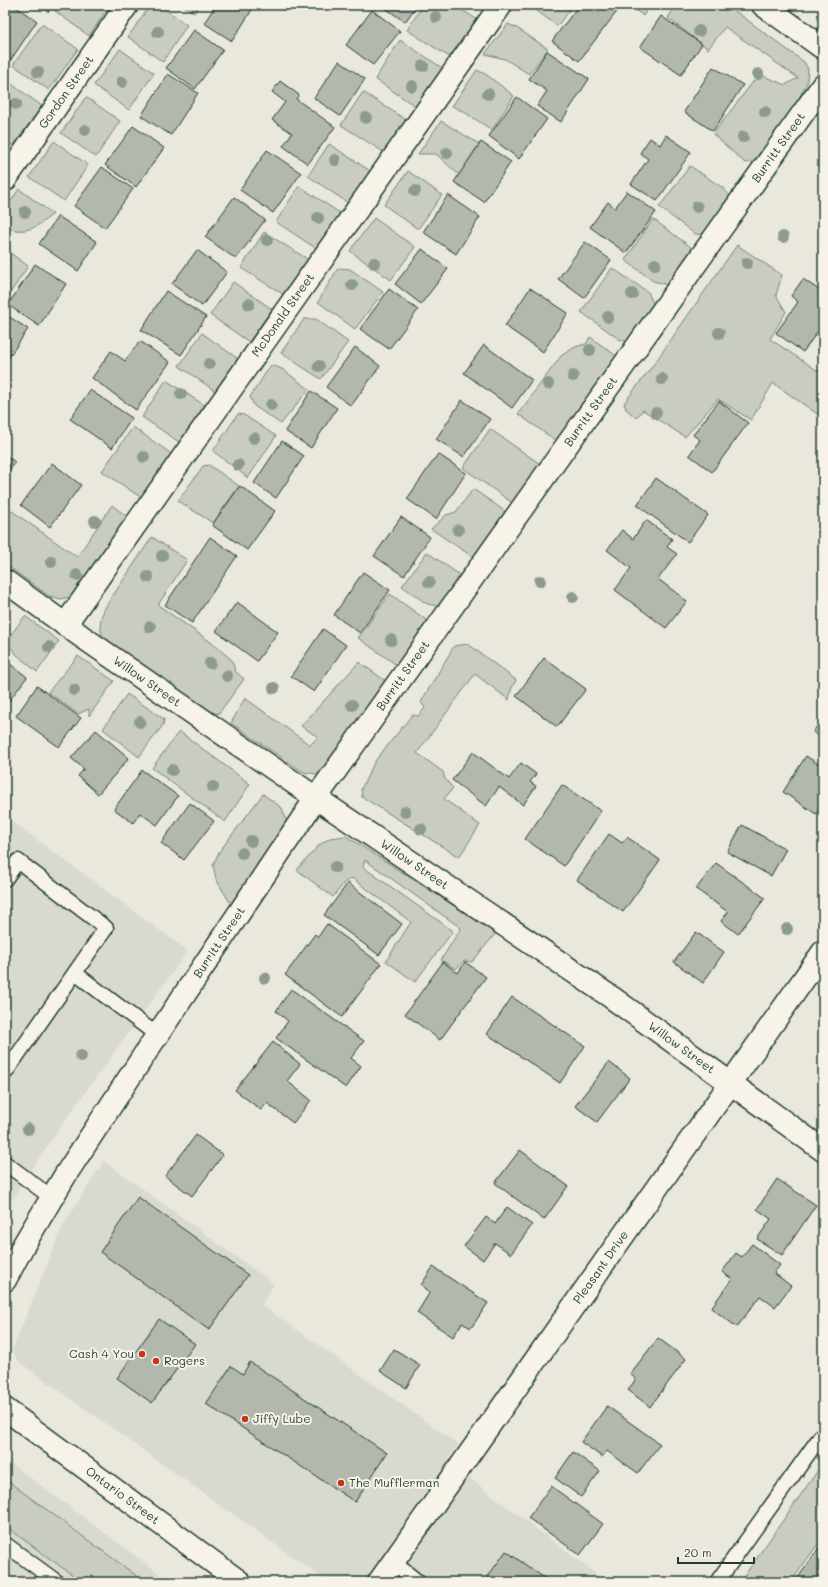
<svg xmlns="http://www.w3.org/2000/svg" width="828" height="1587" font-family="Mali,sans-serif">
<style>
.built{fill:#d9dacf}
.green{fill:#c8ccc1;stroke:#74847a}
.building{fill:#b2b8ae;stroke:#1f3d34}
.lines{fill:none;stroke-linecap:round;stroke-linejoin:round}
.lane-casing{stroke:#1f3d34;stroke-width:17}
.street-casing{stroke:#1f3d34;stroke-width:25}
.secondary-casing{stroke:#1f3d34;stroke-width:25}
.primary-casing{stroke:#1f3d34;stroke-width:25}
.lane{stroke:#f7f3e8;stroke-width:14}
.street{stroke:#f7f3e8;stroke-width:22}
.secondary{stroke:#f7f3e8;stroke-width:22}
.primary{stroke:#f7f3e8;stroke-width:22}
.tree{fill:#8d9a8f}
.poi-dot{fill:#c8321e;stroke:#f7f3e8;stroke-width:1.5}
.labels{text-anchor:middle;stroke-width:4;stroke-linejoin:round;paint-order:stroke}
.street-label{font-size:12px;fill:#1f3d34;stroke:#f7f3e8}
.poi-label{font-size:12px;fill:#1f3d34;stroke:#f7f3e8;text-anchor:start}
</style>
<rect width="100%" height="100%" fill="#eae8dd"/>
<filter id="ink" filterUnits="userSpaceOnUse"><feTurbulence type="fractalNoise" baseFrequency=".025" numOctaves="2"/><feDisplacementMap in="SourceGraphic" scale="8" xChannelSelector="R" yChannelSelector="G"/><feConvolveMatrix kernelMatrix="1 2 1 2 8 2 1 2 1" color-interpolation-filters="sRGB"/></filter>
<g filter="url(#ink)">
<!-- built -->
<g class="built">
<polygon points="5,816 188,951 58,1130 5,1210"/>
<polygon points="104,1161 274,1284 262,1305 459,1445 447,1461 607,1582 328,1582 19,1362 12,1350 63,1225"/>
<polygon points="5,1459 171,1582 5,1582"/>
</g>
<!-- green -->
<g class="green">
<polygon points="59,5 110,5 89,36 55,11"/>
<polygon points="150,5 159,5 187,25 163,62 128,37"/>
<polygon points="183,5 200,5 194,13"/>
<polygon points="423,5 455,5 476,19 451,58 407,30"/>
<polygon points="529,5 574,5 557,26"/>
<polygon points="630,5 650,5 643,16"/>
<polygon points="676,5 727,5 804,62 808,69 807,83 796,104 754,162 745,163 713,134 759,74 785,85 798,78 725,27 708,49 668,18"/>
<polygon points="42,24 78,49 49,90 13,65"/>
<polygon points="508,24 517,28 548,49 529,74 505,59 485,54"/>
<polygon points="400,40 444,69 418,108 375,79"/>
<polygon points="120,49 154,73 129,110 94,85"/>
<polygon points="477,70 487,75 514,96 492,130 464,112 452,106"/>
<polygon points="6,80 42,106 13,146 5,141 5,82"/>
<polygon points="363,92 406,120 385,153 341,125"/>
<polygon points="86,97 120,121 96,157 61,133"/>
<polygon points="441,121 479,144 459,175 436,154 418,154"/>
<polygon points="54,141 88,165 64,201 29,177"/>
<polygon points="329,144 372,172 351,205 308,176"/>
<polygon points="690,166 723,188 730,196 703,235 695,234 659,207"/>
<polygon points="408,171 442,195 418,229 384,205"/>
<polygon points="299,186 343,215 320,251 276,222"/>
<path d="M19,189L53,214C35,228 29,234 5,228V210Z"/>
<polygon points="374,218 415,247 391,280 350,251"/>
<polygon points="653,219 692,248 667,285 653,281 625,260"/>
<polygon points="264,232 309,260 286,296 241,268"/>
<polygon points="737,245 782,275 776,295 786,312 770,339 818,371 823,364 823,418 773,383 751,420 718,399 685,437 643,410 636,418 626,409 624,403 654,364"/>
<polygon points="5,249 28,266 5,301"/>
<polygon points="338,268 350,269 383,292 355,329 318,302"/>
<polygon points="612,268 648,292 654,305 627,342 619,339 581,312"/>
<polygon points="233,282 272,309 249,342 210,315"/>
<polygon points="304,319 316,319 348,342 321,379 281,353"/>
<polygon points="202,333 241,361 218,393 179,366"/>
<polygon points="590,337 618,357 559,443 518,414 561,356 575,347 586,344"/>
<polygon points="271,365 282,369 309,389 281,424 254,406 250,397"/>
<polygon points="166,380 207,407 182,444 142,417"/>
<polygon points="238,414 244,415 276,436 248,478 213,451"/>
<polygon points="133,427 173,455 143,499 102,471"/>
<polygon points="490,429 543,466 514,504 463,468"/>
<polygon points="209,465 239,486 213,523 178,501 203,466"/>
<polygon points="473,489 509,514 476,559 431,529 446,515 456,512"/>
<polygon points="112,505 131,520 74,596 61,599 49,596 5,564 5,520 12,511 77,557"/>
<path d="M152,537L187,560L158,605L212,643L232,660L235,671L244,679L219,713L215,714L103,639C99,624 99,620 106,606Z"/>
<polygon points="427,552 464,578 443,607 427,604 402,586"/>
<polygon points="390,594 432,624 401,668 358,638"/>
<polygon points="25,616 59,641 37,672 16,654 6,641"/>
<polygon points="468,644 516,680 511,690 509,700 475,674 417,753 443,772 445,779 453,788 444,799 480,825 459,857 362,797 361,789 375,761 412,715 418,716 425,708 421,702 454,646"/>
<polygon points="78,656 114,681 89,716 89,709 78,714 48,692"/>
<polygon points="359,662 390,684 324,772 317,774 303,772 231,723 245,698 310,745 318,737 301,726"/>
<polygon points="127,694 164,719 163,725 139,757 103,729"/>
<polygon points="180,732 250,784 225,822 152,768 177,734"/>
<polygon points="263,794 282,808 288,826 237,905 229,901 216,879 213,865 219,852"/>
<polygon points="346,836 496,933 472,962 464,961 456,969 441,960 461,928 365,860 363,867 453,931 415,982 386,961 411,922 352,878 345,882 333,897 297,870 319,845 330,838"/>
<polygon points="823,1463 823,1537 791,1582 740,1582"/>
<polygon points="5,1479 145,1582 82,1582 5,1526"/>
</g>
<!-- building -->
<g class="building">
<polygon points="5,5 13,5 37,21 10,61 5,58"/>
<polygon points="39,5 54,5 48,12"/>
<polygon points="216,5 255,5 232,41 204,23"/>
<polygon points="381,5 417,5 405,22"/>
<polygon points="579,5 622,5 579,61 552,41"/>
<polygon points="372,10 400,31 373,65 346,45"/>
<polygon points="661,16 702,44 681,75 640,47"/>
<polygon points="194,30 223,50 195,89 166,68"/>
<polygon points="547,51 589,79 561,122 537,106 547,91 529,79"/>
<polygon points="339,61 365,79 340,116 314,98"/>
<polygon points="5,65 9,68 5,74"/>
<polygon points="713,67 743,85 713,131 684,112"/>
<polygon points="168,74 198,93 171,135 141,116"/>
<polygon points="280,81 299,95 296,99 335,127 308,164 283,146 292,133 272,120 285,102 272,92"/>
<polygon points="517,97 547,119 519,159 489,136"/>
<polygon points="133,126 164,148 136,187 105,165"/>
<polygon points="666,135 691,152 657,201 631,184 648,159 640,153 650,138 660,145"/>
<polygon points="481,142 511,162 484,202 454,182"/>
<polygon points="267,150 301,173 273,213 240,190"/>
<polygon points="102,167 133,189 105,228 74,206"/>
<polygon points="627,191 656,212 626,253 590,227 608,202 615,208"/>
<polygon points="448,195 480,217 456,254 423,232"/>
<polygon points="234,197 265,220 236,259 205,237"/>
<polygon points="58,216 97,242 78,271 39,244"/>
<polygon points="585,242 611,260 584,298 558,279"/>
<polygon points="422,249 448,269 421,304 395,284"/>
<polygon points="197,250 227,272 202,306 172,284"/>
<polygon points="35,264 66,284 39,326 8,305"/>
<polygon points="803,279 822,292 823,291 823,324 803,352 776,333 798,302 791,296"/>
<polygon points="530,288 568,313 543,352 505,326"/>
<polygon points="389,289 418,310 389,349 360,329"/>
<polygon points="166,291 206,317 181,355 141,330"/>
<polygon points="5,314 28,329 5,363"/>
<polygon points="140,341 170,362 136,410 92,378 111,351 125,361"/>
<polygon points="484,345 532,380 512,408 464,373"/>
<polygon points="355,347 380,366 351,406 326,387"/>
<polygon points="90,390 132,418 112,448 70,419"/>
<polygon points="311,391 337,408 311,448 285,431"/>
<polygon points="462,400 490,419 464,457 436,439"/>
<polygon points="719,401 748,423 712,472 689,455 700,440 693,435"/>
<polygon points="282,441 304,456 276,498 254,483"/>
<polygon points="438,454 466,473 436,519 407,499"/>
<polygon points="5,455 15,462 5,476"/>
<polygon points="52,463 81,485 50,527 21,505"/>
<polygon points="656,478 708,515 688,542 637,505"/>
<polygon points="240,486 275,511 247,550 212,525"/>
<polygon points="401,517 430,537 404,576 374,556"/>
<polygon points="646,520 672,539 667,547 677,554 658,579 687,601 666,628 615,590 631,568 607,550 622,530 633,539"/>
<polygon points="210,537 237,556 192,623 165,605"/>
<polygon points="363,572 390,590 360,633 334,615"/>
<polygon points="237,602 278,632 257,661 216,631"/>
<polygon points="323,629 346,645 314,692 291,676"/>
<polygon points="544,658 586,689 557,727 516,696"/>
<polygon points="5,660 27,677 5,706"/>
<polygon points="37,686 81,718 59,747 16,716"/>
<polygon points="823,718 823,739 813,732"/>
<polygon points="96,730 129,758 98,794 78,776 84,769 71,758"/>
<polygon points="473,752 509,779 521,763 536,774 530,782 536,786 523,805 499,787 486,806 452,780"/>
<polygon points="806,756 823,767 823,802 816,814 783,792"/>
<polygon points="142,770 178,796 157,825 140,813 133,823 114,809"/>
<polygon points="562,785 601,811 564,866 525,839"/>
<polygon points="190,803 214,821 184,860 161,843"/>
<polygon points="742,825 786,849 771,876 727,852"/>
<polygon points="609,834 622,843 627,837 660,860 623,912 577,880"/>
<polygon points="716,863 765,898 738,934 721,921 728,912 696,889"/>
<polygon points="348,883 402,924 379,955 324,915"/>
<polygon points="327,924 381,964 342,1017 285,975 315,934 318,937"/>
<polygon points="696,932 724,952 703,983 674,962"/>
<polygon points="443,962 458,973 465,962 486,977 440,1040 405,1014"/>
<polygon points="291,989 364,1041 351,1058 361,1066 346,1088 276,1038 288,1021 276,1011"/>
<polygon points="512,997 585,1046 560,1083 487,1034"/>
<polygon points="273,1042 300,1064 287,1081 311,1100 293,1123 267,1103 261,1110 235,1090"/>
<polygon points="609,1062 630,1078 597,1122 575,1106"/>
<polygon points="196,1135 223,1155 192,1196 165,1176"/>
<polygon points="520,1150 568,1186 544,1220 495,1183"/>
<polygon points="777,1179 816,1205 782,1255 757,1239 771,1219 757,1209"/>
<polygon points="138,1197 248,1275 209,1330 100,1252"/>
<polygon points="507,1207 532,1225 511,1254 495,1243 483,1260 464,1246 486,1217 495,1224"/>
<polygon points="752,1244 780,1265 774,1273 791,1286 775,1307 760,1296 737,1327 711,1308 732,1279 722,1272 736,1253 742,1257"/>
<polygon points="433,1267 488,1303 471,1328 462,1323 453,1337 417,1313 430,1292 421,1285"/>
<polygon points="159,1319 195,1344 152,1403 117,1378"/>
<polygon points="658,1338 686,1359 650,1407 628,1390 636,1379 630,1374"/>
<polygon points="394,1349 420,1365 406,1388 380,1371"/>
<polygon points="250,1362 387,1453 355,1502 206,1404 231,1366 243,1374"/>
<polygon points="607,1406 660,1444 638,1473 607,1451 602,1457 581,1442"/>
<polygon points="573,1452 600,1471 581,1497 555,1478"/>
<polygon points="551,1486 603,1524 580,1555 528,1518"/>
<polygon points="823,1542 823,1582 795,1582"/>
<polygon points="506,1551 550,1582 484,1582"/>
</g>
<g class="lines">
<defs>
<g id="lane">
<polyline points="5,879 18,861 106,928 5,1073"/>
<polyline points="75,973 157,1035"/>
<polyline points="5,1163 51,1197"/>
<polyline points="5,1544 57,1582"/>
<polyline points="393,1562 418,1582"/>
<polyline points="717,1582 823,1433"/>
</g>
<g id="street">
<path id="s1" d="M5,180L127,5"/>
<path id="s2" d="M5,581L81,636L316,798L611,997L823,1150"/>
<path id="s3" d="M65,625L501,5"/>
<path id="s4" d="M379,1582L823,952"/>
</g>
<g id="secondary">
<polyline points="763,5 823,48"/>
<path id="s5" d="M5,1280L23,1246L66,1174L150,1046L316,798L823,85"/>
</g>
<g id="primary">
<path id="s6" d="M5,1409L240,1582"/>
</g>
</defs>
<!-- lane casing -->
<use href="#lane" class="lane-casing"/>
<!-- street casing -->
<use href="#street" class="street-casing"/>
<!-- secondary casing -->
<use href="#secondary" class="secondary-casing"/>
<!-- primary casing -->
<use href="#primary" class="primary-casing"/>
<!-- lane -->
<use href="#lane" class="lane"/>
<!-- street -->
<use href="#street" class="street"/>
<!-- secondary -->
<use href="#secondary" class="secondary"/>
<!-- primary -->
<use href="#primary" class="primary"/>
</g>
<!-- trees -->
<g class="tree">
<circle cx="436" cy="17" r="6"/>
<circle cx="699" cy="31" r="6"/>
<circle cx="158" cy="32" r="6"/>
<circle cx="423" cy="66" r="6"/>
<circle cx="38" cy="72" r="6"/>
<circle cx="758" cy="74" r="6"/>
<circle cx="122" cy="82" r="6"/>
<circle cx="412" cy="86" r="6"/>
<circle cx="488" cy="94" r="6"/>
<circle cx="16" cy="104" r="6"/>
<circle cx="765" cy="112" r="6"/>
<circle cx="366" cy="118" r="6"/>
<circle cx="85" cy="130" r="6"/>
<circle cx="743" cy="137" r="6"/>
<circle cx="447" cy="153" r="6"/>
<circle cx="335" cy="160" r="6"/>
<circle cx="415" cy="191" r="6"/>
<circle cx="697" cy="207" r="6"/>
<circle cx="25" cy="212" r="6"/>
<circle cx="318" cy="218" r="6"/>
<circle cx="783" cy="237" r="6"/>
<circle cx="267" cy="240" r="6"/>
<circle cx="374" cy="263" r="6"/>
<circle cx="747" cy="263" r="6"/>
<circle cx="655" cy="264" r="6"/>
<circle cx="352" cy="285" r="6"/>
<circle cx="632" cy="294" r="6"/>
<circle cx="249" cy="304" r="6"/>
<circle cx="608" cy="317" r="6"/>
<circle cx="719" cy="333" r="6"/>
<circle cx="590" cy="350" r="6"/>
<circle cx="209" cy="364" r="6"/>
<circle cx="319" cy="366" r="6"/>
<circle cx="573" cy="376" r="6"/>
<circle cx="662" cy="379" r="6"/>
<circle cx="548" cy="384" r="6"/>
<circle cx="181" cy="394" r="6"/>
<circle cx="271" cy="405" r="6"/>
<circle cx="656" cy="413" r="6"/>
<circle cx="254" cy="438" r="6"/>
<circle cx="144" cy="457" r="6"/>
<circle cx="238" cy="465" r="6"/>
<circle cx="95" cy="521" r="6"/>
<circle cx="458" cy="530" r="6"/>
<circle cx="162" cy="556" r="6"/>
<circle cx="51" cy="562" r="6"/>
<circle cx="77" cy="575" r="6"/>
<circle cx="148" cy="577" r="6"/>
<circle cx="540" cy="581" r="6"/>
<circle cx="429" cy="582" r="6"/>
<circle cx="573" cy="597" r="6"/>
<circle cx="150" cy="627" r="6"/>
<circle cx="391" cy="640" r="6"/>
<circle cx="49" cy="647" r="6"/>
<circle cx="210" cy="663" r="6"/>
<circle cx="227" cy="676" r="6"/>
<circle cx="274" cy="688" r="6"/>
<circle cx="74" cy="690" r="6"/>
<circle cx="352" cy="705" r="6"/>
<circle cx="140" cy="722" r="6"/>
<circle cx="172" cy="770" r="6"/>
<circle cx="213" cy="787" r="6"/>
<circle cx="405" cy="812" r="6"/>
<circle cx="421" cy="829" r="6"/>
<circle cx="251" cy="841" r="6"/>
<circle cx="242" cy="853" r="6"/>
<circle cx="335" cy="867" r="6"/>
<circle cx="787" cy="929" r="6"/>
<circle cx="265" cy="978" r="6"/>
<circle cx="81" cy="1056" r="6"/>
<circle cx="28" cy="1129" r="6"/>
</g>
</g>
<!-- markers -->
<g class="poi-dot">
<circle cx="142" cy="1354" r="4"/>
<circle cx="156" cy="1361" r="4"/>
<circle cx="245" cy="1419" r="4"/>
<circle cx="341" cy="1483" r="4"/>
</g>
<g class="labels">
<!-- street labels -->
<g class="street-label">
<text dy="4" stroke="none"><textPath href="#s1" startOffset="107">Gordon Street</textPath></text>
<text dy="4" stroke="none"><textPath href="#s5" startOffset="1372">Burritt Street</textPath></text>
<text dy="4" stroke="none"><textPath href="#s3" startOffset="379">McDonald Street</textPath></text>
<text dy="4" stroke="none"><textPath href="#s5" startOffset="1048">Burritt Street</textPath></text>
<text dy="4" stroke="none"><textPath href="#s5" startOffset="724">Burritt Street</textPath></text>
<text dy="4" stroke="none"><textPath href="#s2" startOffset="174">Willow Street</textPath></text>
<text dy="4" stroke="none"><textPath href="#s2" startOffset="498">Willow Street</textPath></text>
<text dy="4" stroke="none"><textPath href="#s5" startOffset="400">Burritt Street</textPath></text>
<text dy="4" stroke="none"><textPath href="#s2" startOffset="822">Willow Street</textPath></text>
<text dy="4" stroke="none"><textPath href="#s4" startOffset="385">Pleasant Drive</textPath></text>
<text dy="4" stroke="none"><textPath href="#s6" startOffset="146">Ontario Street</textPath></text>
</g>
<!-- poi labels -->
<g class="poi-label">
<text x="134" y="1358" text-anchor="end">Cash 4 You</text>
<text x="164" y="1365">Rogers</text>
<text x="253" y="1423">Jiffy Lube</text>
<text x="349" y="1487">The Mufflerman</text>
</g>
</g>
<!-- margin -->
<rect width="828" height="1587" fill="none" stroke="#f7f3e8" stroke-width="20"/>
<rect x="10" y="10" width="808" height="1567" fill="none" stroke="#1f3d34" stroke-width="1.5" filter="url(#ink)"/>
<!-- scale -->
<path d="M678 1557v6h76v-6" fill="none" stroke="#1f3d34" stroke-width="2"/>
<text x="684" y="1557" font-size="12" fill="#1f3d34" stroke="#f7f3e8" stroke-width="3" paint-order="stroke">20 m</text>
</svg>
